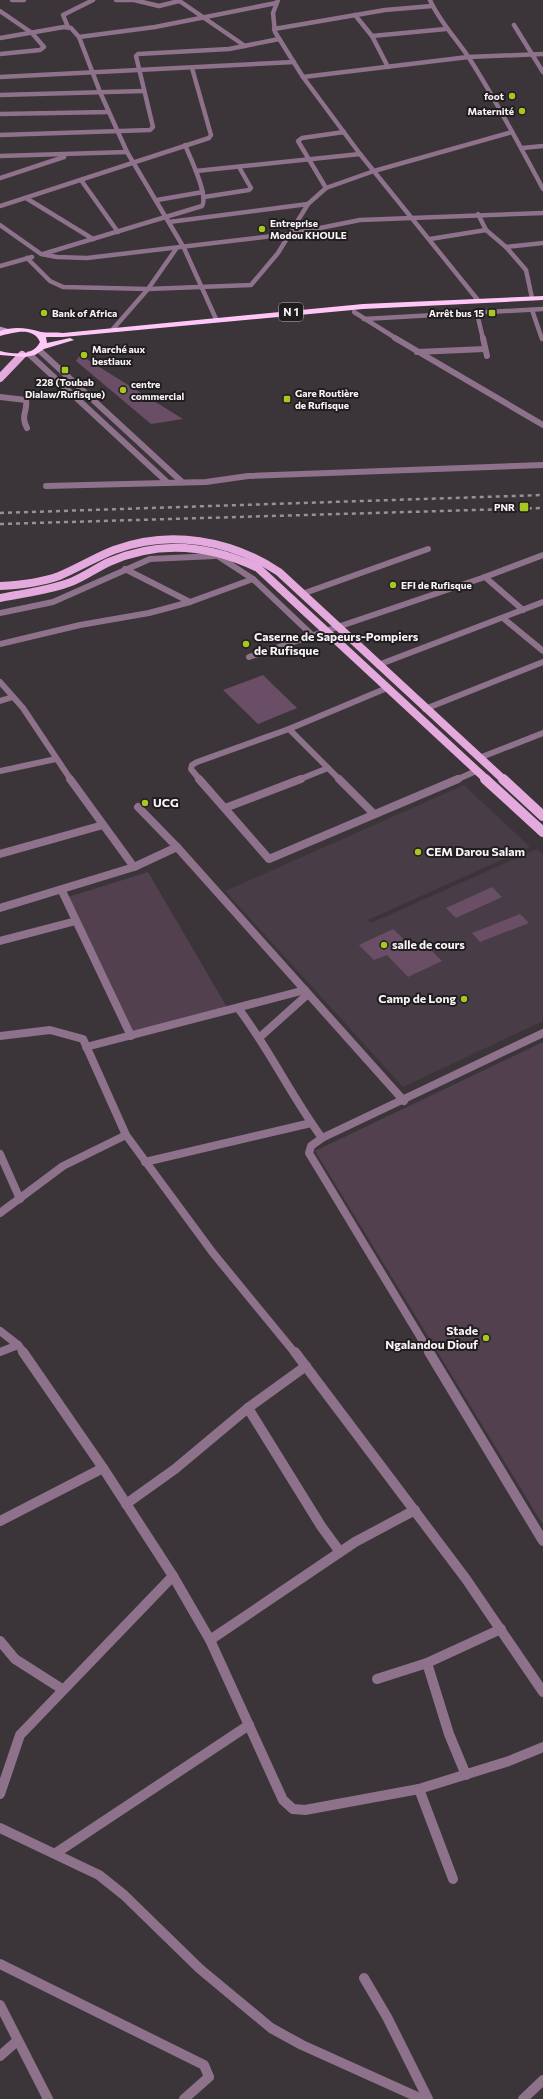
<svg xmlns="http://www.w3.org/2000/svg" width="543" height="2099" font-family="Commissioner,sans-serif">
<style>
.built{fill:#483c46}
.green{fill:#52404f}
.building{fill:#694e65}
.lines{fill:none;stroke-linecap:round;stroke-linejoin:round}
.street-far3{stroke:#8e718a;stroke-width:4.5}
.street-far2{stroke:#8e718a;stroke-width:6}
.street-far1{stroke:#8e718a;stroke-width:8}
.street{stroke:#8e718a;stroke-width:10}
.secondary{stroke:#bf92b8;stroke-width:4.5}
.primary-far1{stroke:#e5aadd;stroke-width:8}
.primary{stroke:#e5aadd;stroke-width:10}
.highway{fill:#ffc7f7;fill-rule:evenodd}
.rail{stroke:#979095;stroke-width:2.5;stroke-dasharray:4 4;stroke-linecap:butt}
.poi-dot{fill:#a6c820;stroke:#201d1f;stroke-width:1.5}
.labels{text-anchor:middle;stroke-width:4;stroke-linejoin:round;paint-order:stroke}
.far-poi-label{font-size:10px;font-weight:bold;fill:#f8f3f7;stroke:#201d1f;text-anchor:start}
.shield{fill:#201d1f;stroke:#b7b3b6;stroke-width:1}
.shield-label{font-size:11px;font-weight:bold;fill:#f8f3f7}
.poi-label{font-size:12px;font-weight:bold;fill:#f8f3f7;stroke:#201d1f;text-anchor:start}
</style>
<rect width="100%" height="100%" fill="#3b3439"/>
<!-- built -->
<polygon class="built" points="464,785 530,847 368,920 371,923 537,849 543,854 543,1021 403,1087 225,891"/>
<!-- green -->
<g class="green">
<polygon points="148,872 228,1009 130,1035 65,898"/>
<polygon points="543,1042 543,1525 315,1151"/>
</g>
<!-- building -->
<g class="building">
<polygon points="80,355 183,419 151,424 76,361"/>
<polygon points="263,675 297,708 258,724 223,690"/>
<polygon points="492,887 502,897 456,918 446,908"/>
<polygon points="520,914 529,923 480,942 472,933"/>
<polygon points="393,929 416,951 427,946 442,961 408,977 387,955 374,960 359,945"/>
</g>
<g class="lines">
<!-- street-far3 -->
<g class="street-far3">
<polyline points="12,0 24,0"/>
<polyline points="116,0 134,0 159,6 179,1"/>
<polyline points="178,0 245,46"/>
<polyline points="278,0 273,13 275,32 303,77 360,154 477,299"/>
<path d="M430,0C440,23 458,40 471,61C497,102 520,146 543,189"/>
<polyline points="0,11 32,33 44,47 40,50 0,54"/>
<polyline points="355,15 372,36 388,67"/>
<polyline points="514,25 543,72"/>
<polyline points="68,27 63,15 93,0"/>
<polyline points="274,29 385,10 432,6"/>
<polyline points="372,36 446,29"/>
<polyline points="79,37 155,27 276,3"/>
<polyline points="0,38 64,27 71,28 79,37 100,92 127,152 184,248 216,319"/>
<polyline points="0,77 294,62"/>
<polyline points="303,77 468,57 543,54"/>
<polyline points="0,95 144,91"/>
<polyline points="0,114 109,112"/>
<polyline points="0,135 150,130 153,127 136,56 138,54 229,49 279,39"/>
<polyline points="522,148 543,146"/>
<polyline points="0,156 127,152"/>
<polyline points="196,171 360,154"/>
<polyline points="0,178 64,157"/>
<polyline points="81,180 118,232"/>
<polyline points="326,188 298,141 302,138 344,132"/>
<polyline points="204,197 249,190 251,188 239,167"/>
<polyline points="26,198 93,239"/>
<polyline points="157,200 203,192"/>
<polyline points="0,206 209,138 211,135 192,68"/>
<polyline points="478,214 486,230"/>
<polyline points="169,222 308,204"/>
<polyline points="0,225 41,254 57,257 87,258 290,234 360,220 543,213"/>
<polyline points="430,239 486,230 506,247 543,243"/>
<polyline points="506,247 526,270 532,298"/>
<path d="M43,254L202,206C209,196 190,157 185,145"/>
<polyline points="27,258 50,281 63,287 148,289 251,285 278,253 308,204 326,188 374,171 512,132"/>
<polyline points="0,266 32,257"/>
<polyline points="532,310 542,339"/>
<polyline points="354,312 397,339"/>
<polyline points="477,313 483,339"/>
<polyline points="364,319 543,309"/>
<polyline points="113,329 148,289 176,249"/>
</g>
<!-- street-far2 -->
<g class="street-far2">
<polyline points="395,338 543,425"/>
<polyline points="483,338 487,356"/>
<polyline points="39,350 182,482"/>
<polyline points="417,352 485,349"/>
<polyline points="29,354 168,483"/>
<path d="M0,397L26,400C28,411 20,415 27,428"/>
<polyline points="46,486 206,482 248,476 543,465"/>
<polyline points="213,553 253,579 312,635"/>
<polyline points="125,569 190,602"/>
<polyline points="485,577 523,610"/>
<polyline points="302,594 428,549"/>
<polyline points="0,613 53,602 150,559 215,556"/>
<polyline points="503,618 543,651"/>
<polyline points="0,644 80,625 149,613 190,602 253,579"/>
<polyline points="249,657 485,577 543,555"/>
<polyline points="378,665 543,602"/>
<polyline points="0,682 23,708 71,780"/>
<polyline points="0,701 13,697"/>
<polyline points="425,709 543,662"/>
<polyline points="289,729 340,780"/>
<polyline points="479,758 543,733"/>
<polyline points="0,771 56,759"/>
<polyline points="200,780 191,769 192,765 197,762 289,729 387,688"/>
<polyline points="298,780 328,768"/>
<polyline points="456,780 476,771"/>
</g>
<!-- street-far1 -->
<g class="street-far1">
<polyline points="70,779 134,867"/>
<polyline points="199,779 269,859 458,779"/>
<polyline points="339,779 374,814"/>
<polyline points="138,807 177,847 404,1101"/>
<polyline points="225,808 301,779"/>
<polyline points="0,854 103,825"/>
<polyline points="62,891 131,1036"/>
<polyline points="0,908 134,867 177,847"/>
<polyline points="0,941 76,921"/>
<path d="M238,1008C270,1050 291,1096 322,1138"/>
<polyline points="0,1036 50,1030 83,1039 126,1135 213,1253 295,1353"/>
<polyline points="260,1037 308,994"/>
<polyline points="86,1047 305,990"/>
<polyline points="0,1154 20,1199"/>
<polyline points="145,1162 311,1123"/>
<polyline points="0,1213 63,1166 126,1135"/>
<polyline points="0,1331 18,1345 24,1353"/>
<polyline points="0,1352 18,1345"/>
<polyline points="430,1353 309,1153 311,1146 322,1138 543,1033"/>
</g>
<!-- street -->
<g class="street">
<polyline points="23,1352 103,1468 173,1576 210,1640 283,1800 293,1809 305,1810 419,1789 509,1761 543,1747"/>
<polyline points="295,1352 466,1579 543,1692"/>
<polyline points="429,1352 543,1541"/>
<polyline points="248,1408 321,1526 340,1552"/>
<polyline points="126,1504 175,1469 248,1408 306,1366"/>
<polyline points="0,1521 103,1468"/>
<polyline points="210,1640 355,1542 415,1510"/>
<polyline points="0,1641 15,1659 62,1689"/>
<polyline points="427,1663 449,1734 466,1775"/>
<polyline points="377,1679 427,1663 501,1629"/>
<polyline points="419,1789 453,1879"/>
<polyline points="0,1794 20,1735 173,1576"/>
<polyline points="0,1828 99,1875 124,1895 200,1969 271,2028 302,2045 422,2099"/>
<polyline points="56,1853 249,1725"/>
<polyline points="0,1964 204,2065 209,2077 184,2099"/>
<polyline points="364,1978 387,2017 428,2099"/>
<polyline points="0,2005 48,2099"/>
<polyline points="0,2056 17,2041"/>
<polyline points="523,2099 543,2080"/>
</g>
<!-- secondary -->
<polyline class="secondary" points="0,329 7,331"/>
<!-- primary-far1 -->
<g class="primary-far1">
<polyline points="0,378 22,355"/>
<path d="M0,586C20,585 40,583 59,576C78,568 96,557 114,550C170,529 231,540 279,572L504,780"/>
<path d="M0,598C24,593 48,591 71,582C84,577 96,568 109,562C159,540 210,545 258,568L487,780"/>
</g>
<!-- primary -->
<g class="primary">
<polyline points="485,779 543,832"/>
<polyline points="503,779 543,816"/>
</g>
<!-- highway -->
<path class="highway" d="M543,296V300L363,309L63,337H46L47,343L70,338L74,340L44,349L35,355L25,357L0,355V351C13,354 33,357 40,342C33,326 13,333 0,336V331C15,326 26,328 41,332C47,333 56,332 63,333L363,304Z"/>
<!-- rail -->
<g class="rail">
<polyline points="0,513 543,495"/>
<polyline points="0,524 543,508"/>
</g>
</g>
<!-- markers -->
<g class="poi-dot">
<circle cx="512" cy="96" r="4"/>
<circle cx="522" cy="111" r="4"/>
<circle cx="262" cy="229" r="4"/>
<circle cx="44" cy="313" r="4"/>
<rect x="488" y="309" width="8" height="8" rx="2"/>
<circle cx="84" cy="355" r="4"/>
<rect x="61" y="366" width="8" height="8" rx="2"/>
<circle cx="123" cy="390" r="4"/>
<rect x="283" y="395" width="8" height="8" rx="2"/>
<rect x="519" y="502" width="10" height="10" rx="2"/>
<circle cx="393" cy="585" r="4"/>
<circle cx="246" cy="644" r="4"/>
<circle cx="145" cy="803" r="4"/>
<circle cx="418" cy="852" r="4"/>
<circle cx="384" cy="945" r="4"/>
<circle cx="464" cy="999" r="4"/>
<circle cx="486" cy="1338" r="4"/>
</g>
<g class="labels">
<!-- far-poi labels -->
<g class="far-poi-label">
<text x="504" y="100" text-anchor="end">foot</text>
<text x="514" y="115" text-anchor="end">Maternité</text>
<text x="270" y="227">Entreprise<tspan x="270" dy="12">Modou KHOULE</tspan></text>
<text x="52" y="317">Bank of Africa</text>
<text x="484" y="317" text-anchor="end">Arrêt bus 15</text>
<text x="92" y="353">Marché aux<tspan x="92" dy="12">bestiaux</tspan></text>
<text x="65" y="386" text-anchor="middle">228 (Toubab<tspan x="65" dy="12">Dialaw/Rufisque)</tspan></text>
<text x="131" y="388">centre<tspan x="131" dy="12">commercial</tspan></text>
<text x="295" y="397">Gare Routière<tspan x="295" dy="12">de Rufisque</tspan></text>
<text x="515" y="511" text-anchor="end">PNR</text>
<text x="401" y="589">EFI de Rufisque</text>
</g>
<!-- shield labels -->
<rect class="shield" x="279" y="303" width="24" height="18" rx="3"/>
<g class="shield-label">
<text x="291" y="316">N 1</text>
</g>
<!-- poi labels -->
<g class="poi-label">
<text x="254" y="641">Caserne de Sapeurs-Pompiers<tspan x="254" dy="14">de Rufisque</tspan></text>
<text x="153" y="807">UCG</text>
<text x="426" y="856">CEM Darou Salam</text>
<text x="392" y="949">salle de cours</text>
<text x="456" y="1003" text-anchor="end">Camp de Long</text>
<text x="478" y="1335" text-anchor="end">Stade<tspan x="478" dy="14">Ngalandou Diouf</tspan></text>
</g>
</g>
</svg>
